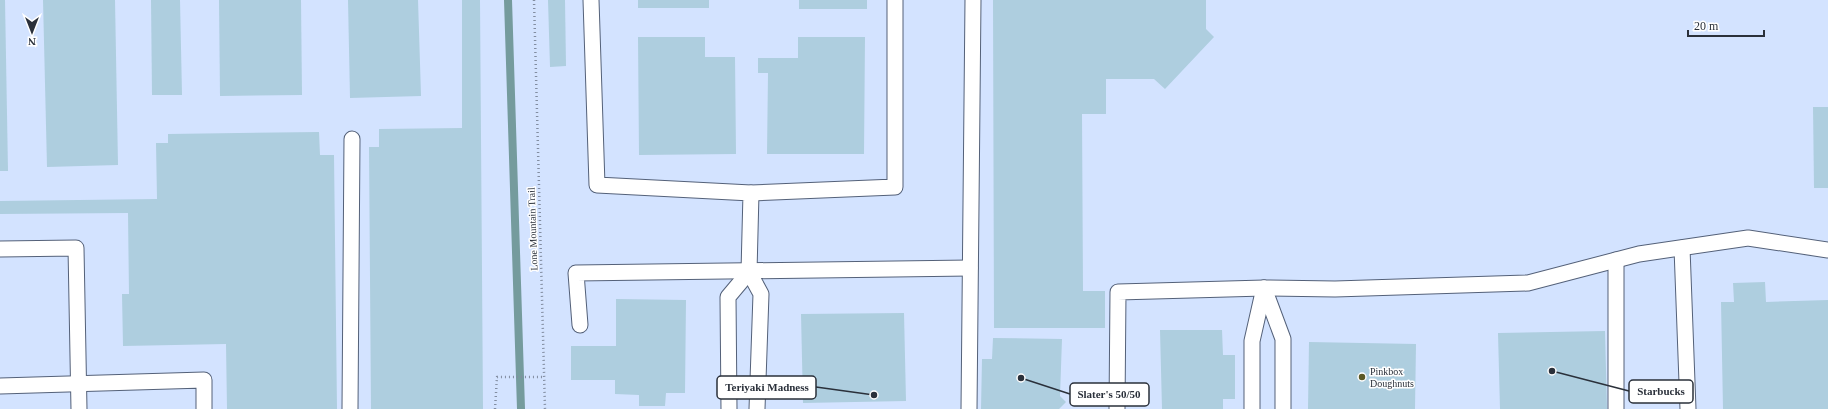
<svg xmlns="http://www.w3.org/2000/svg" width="1828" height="409" font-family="'Times New Roman',serif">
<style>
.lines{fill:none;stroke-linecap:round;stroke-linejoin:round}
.stream{stroke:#759b9d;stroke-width:8}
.building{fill:#aecedf}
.service-casing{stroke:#546179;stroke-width:17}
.path{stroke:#828da1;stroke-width:2.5;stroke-dasharray:1 3;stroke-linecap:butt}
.service{stroke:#fff;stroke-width:15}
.poi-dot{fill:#5b5824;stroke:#fff;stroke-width:1.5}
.labels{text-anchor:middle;stroke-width:3;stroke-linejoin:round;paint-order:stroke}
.street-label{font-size:10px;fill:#2a303a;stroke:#fff}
.poi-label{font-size:10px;fill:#2a303a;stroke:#fff;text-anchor:start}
.leader{fill:none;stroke:#2a303a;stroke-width:1.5}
.callout-dot{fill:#2a303a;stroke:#fff;stroke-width:1.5}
.callout{fill:#fff;stroke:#2a303a;stroke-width:1.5}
.callout-label{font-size:11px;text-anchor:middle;font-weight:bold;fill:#2a303a}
</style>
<rect width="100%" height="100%" fill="#d3e3ff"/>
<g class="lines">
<!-- stream -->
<polyline class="stream" points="508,0 521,409"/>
</g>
<!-- building -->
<g class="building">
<polygon points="0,0 5,0 8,171 0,171"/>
<polygon points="43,0 115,0 118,165 47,167"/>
<polygon points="151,0 180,0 182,95 152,95"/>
<polygon points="219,0 301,0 302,95 220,96"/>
<polygon points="348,0 418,0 421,96 350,98"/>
<polygon points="462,0 480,0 483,409 371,409 369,147 379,147 379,129 462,128"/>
<polygon points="548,0 565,0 566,66 550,67"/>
<rect x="638" y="0" width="71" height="8"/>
<rect x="799" y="0" width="68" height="9"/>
<polygon points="993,0 1206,0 1206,29 1214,37 1165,89 1154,79 1106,79 1106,114 1082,114 1083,291 1105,291 1105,328 994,328"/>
<polygon points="638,37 705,37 705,57 735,57 736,154 639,155"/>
<polygon points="798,37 865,37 864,154 767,154 768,73 758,73 758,58 798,58"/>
<polygon points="1813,107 1828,107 1828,188 1814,188"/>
<polygon points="319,132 320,155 334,155 337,409 227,409 226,344 123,346 122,294 129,294 128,213 0,214 0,201 157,199 156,143 168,143 168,134"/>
<polygon points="1765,282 1766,302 1828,300 1828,409 1723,409 1721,302 1734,302 1733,283"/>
<polygon points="616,299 686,300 685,393 666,393 665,406 639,406 639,395 615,394 615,380 571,380 571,346 616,346"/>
<polygon points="904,313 906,401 803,403 801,314"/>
<polygon points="1160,330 1222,330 1223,355 1235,355 1235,399 1223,399 1223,409 1162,409"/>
<polygon points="1605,331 1607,409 1500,409 1498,333"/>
<polygon points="993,338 1062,339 1060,396 1066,402 1059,409 981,409 982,359 992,359"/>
<polygon points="1309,342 1416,344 1415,409 1308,409"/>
</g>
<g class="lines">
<defs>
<g id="service">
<polyline points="591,0 597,185 751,193 749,272 761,294 757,409"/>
<polyline points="751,193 895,187 895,0"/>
<polyline points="1682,248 1688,409"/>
<polyline points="0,249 76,248 79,409"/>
<polyline points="1264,288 1283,339 1283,409"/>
<polyline points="580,325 576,273 970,268"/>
<polyline points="0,386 204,380 204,409"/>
<polyline points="350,409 352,139"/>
<polyline points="729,409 728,297 749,272"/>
<polyline points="969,409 973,0"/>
<polyline points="1117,409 1118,292 1264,288 1335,289 1528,283 1639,254 1748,238 1828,250"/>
<polyline points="1252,409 1252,341 1264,288"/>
<polyline points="1616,409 1616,260"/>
</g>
</defs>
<!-- service casing -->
<use href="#service" class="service-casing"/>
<!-- path -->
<g class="path">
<polyline points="534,0 545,409"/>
<polyline points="495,409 497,377 544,377"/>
</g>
<!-- service -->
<use href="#service" class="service"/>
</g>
<!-- markers -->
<circle class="poi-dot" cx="1362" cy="377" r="4"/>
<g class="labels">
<!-- street labels -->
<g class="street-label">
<text transform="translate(532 229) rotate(-92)" y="4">Lone Mountain Trail</text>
</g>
<!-- poi labels -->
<g class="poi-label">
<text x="1370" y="375">Pinkbox<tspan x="1370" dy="12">Doughnuts</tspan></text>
</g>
</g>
<!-- callouts -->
<path class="leader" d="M874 395L816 387M1552 371L1629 391M1021 378L1070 394"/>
<g class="callout-dot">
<circle cx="874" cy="395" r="4"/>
<circle cx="1552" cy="371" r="4"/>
<circle cx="1021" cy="378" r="4"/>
</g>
<g class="callout">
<rect x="717" y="376" width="99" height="23" rx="4"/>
<rect x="1629" y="380" width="64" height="23" rx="4"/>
<rect x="1070" y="383" width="79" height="23" rx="4"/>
</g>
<g class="callout-label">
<text x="767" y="391">Teriyaki Madness</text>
<text x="1661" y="395">Starbucks</text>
<text x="1109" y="398">Slater's 50/50</text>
</g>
<!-- north arrow -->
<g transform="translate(32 32) rotate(180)" stroke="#ffffff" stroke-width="3" paint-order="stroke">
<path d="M0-3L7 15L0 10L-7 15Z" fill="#2a303a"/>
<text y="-6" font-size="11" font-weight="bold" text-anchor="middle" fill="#2a303a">N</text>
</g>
<!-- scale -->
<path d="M1688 30v6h76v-6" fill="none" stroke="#2a303a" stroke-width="2"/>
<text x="1694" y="30" font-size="12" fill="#2a303a" stroke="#ffffff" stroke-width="3" paint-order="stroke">20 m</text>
</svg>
